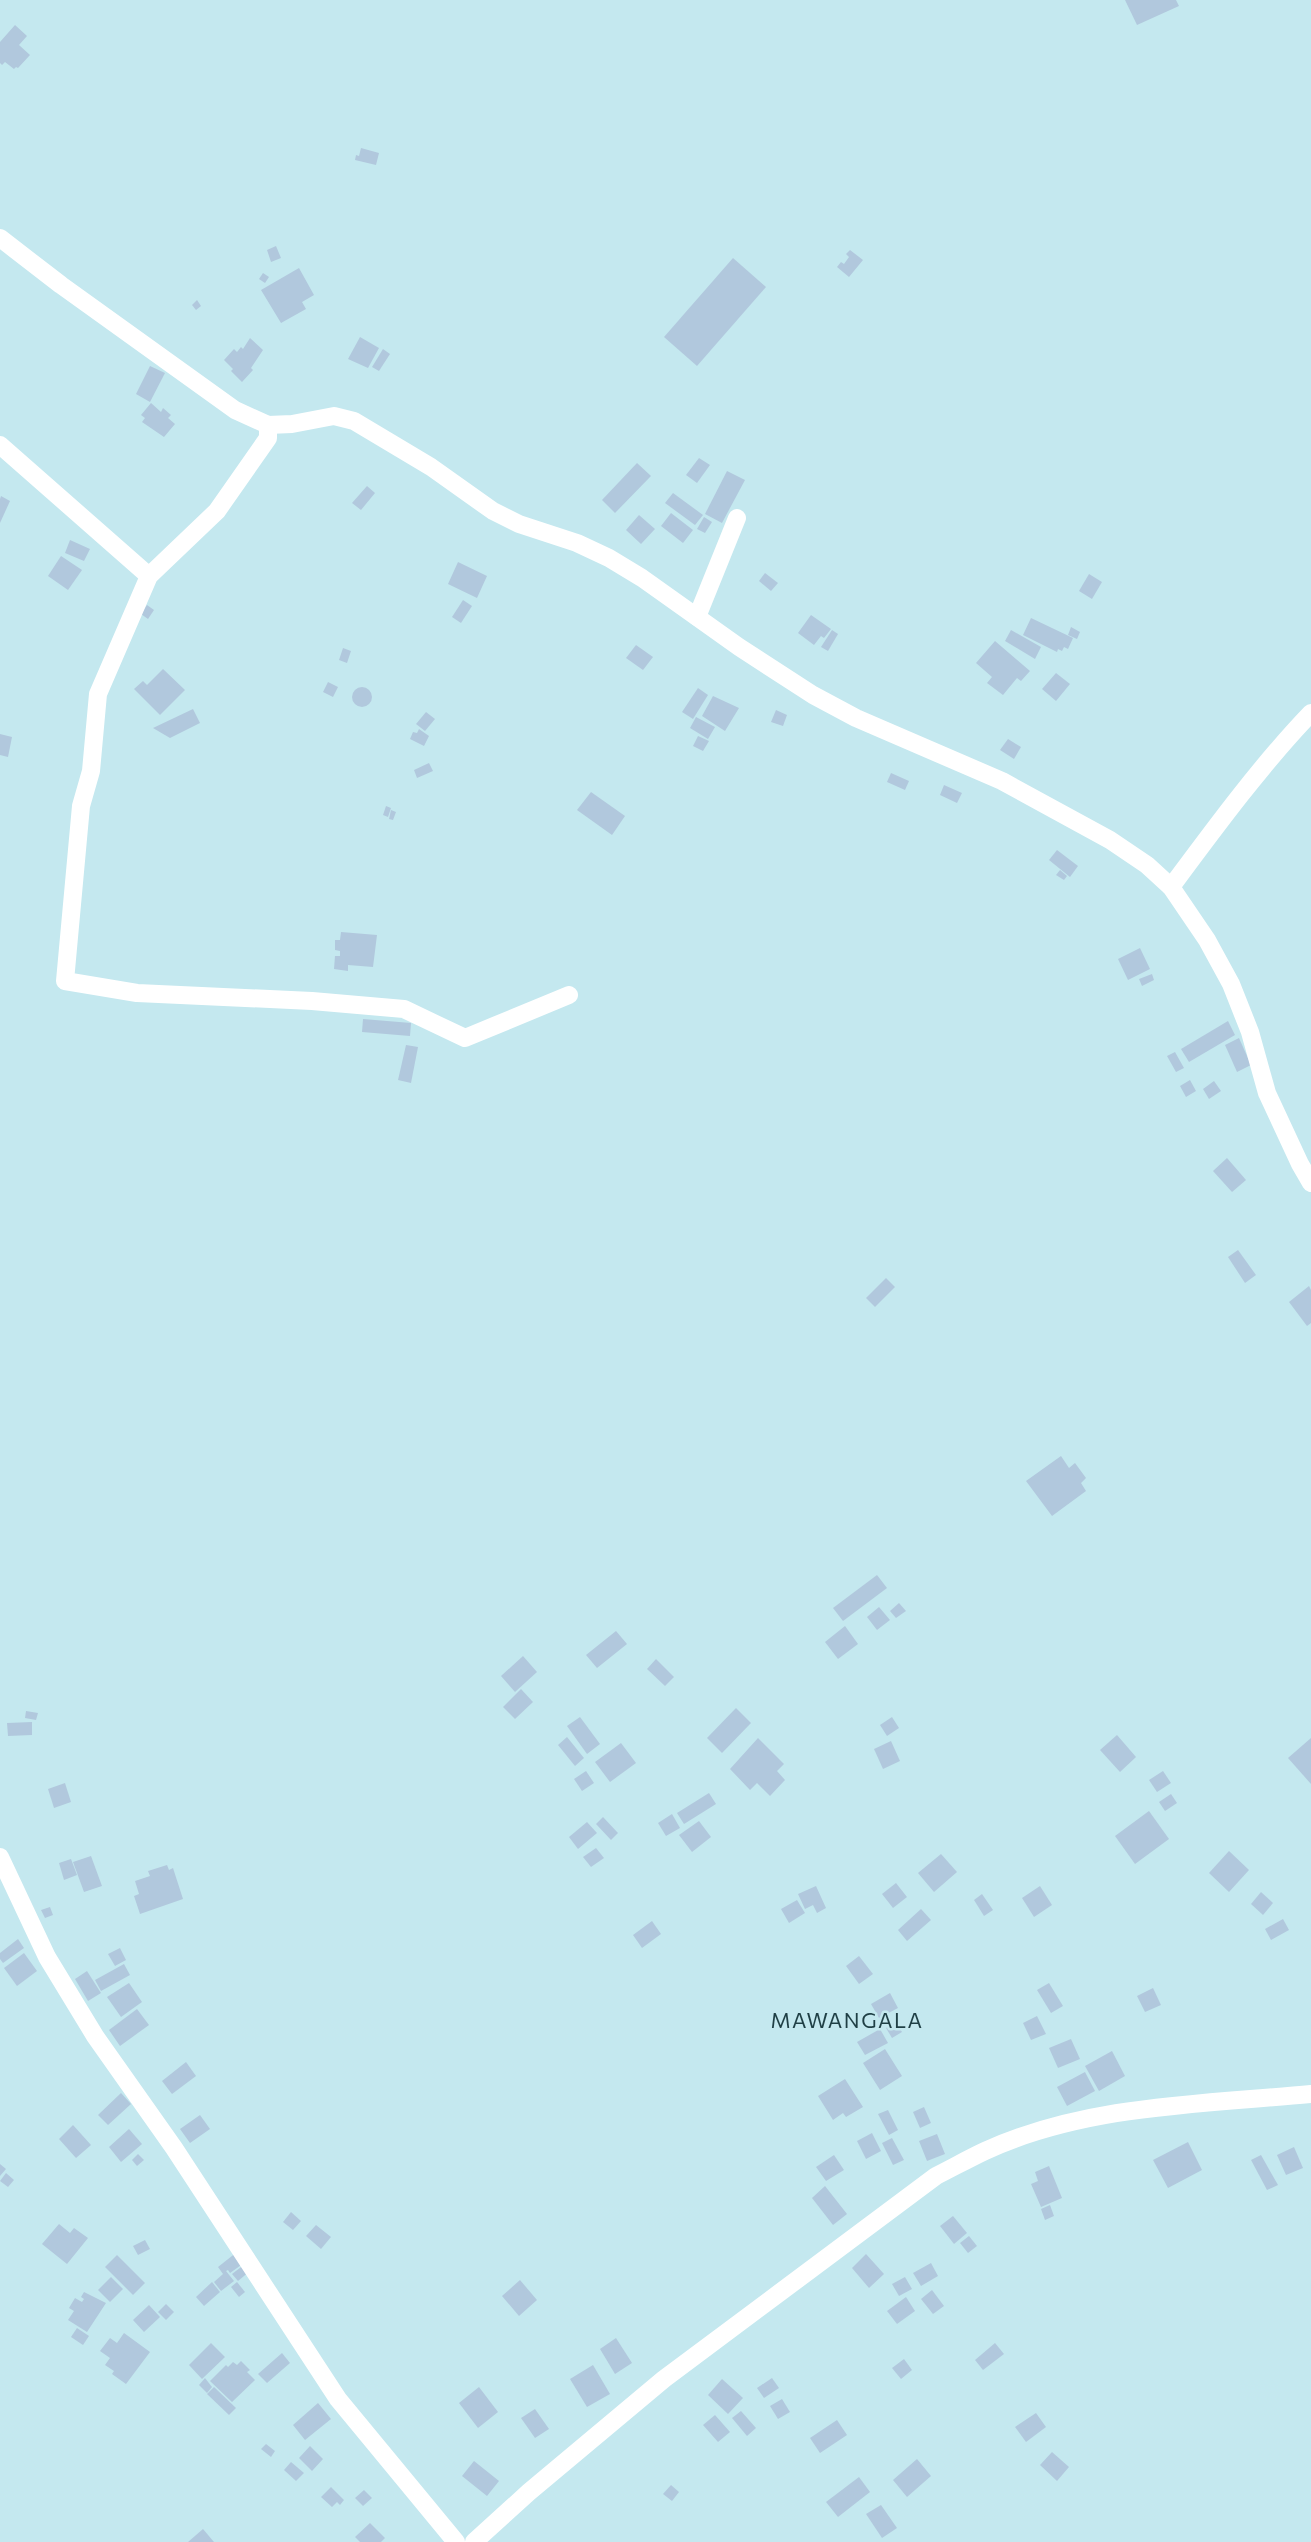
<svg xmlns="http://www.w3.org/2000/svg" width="1311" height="2542" font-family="Commissioner,sans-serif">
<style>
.building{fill:#b1c8dd}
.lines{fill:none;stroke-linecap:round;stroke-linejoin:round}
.minor{stroke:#fff;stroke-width:18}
.labels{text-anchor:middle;stroke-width:5;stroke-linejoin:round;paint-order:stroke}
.quarter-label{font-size:21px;letter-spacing:1.5px;fill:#1f3f45;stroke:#c4e8ef}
</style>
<rect width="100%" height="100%" fill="#c4e8ef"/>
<!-- building -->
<g class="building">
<polygon points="1125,0 1176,0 1179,6 1137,25"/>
<polygon points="15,25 27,36 19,45 30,55 18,68 16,67 14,69 5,62 2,65 0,63 0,42"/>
<polygon points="361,148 379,153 376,165 355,160 356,155 359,156"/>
<polygon points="276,246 281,258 271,262 267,250"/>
<polygon points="850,250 863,260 849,277 837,267 841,262 844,264 849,257 846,254"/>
<polygon points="733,258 766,287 697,366 664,337"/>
<polygon points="299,268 314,295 302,302 306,309 281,323 261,290"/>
<polygon points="263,273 269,277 265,283 259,279"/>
<polygon points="197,300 201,306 196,310 192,305"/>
<polygon points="360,337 379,348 368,368 348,359"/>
<polygon points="250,338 263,350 251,368 253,370 242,382 231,371 233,369 224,360 234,349 237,352 241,347 243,349"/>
<polygon points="383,349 390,354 379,371 372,367"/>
<polygon points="150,366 165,373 150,402 136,394"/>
<polygon points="151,403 161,412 163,408 171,415 168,418 175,424 164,437 142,422 145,418 141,415"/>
<polygon points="699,458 710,465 697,483 686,475"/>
<polygon points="637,463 651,476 615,513 602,500"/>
<polygon points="727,471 745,480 722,523 705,514"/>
<polygon points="367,486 375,493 361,510 352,503"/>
<polygon points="673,493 703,515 695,525 665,503"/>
<polygon points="1,496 10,501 0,523 0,499"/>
<polygon points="671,513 693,530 683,543 661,526"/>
<polygon points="639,515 655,529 641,544 626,530"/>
<polygon points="704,517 712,522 705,533 697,529"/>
<polygon points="70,540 90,549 84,561 65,553"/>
<polygon points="61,556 82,570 68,590 48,576"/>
<polygon points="458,562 487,576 477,598 448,584"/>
<polygon points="765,573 778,583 771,591 759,581"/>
<polygon points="1089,574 1102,582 1092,599 1079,591"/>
<polygon points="463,600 472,606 461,623 452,617"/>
<polygon points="147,605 154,610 148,619 141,614"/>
<polygon points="811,615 831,629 824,638 821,636 814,645 798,633"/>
<polygon points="1031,618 1073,638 1068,649 1064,647 1062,651 1058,649 1057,652 1023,635"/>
<polygon points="1071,627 1080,632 1077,639 1068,635"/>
<polygon points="832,630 838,634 828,651 821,647"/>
<polygon points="1011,630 1041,647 1035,659 1005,641"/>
<polygon points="995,641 1030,671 1021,681 1017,678 1003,695 987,683 992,677 976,663"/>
<polygon points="636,645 653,657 643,670 626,658"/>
<polygon points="343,648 351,651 347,663 339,660"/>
<polygon points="163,669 185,690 160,715 134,689 143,681 147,685"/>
<polygon points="1056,673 1070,684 1056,701 1042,689"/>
<polygon points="328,682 338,687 333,697 323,692"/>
<circle cx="362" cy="697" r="10"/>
<polygon points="698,688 708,695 693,719 682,712"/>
<polygon points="713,696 739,708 725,731 702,716"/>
<polygon points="193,709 200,723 170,738 153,728"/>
<polygon points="776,710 787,715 783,726 771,722"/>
<polygon points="426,712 435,719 425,731 416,724"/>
<polygon points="696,717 715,727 708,739 690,728"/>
<polygon points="419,729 429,736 424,746 410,739 413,732 417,733"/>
<polygon points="0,734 12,737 8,757 0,755"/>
<polygon points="698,736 709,741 703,751 693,746"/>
<polygon points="1008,739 1021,747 1014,759 1000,750"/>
<polygon points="429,763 433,771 417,778 414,770"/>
<polygon points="891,773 909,781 905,790 887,782"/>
<polygon points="944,785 962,793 957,803 940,795"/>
<polygon points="591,792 625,816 612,835 577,810"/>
<polygon points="386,806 391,808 388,817 383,815"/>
<polygon points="391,810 396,812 393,820 389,819"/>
<polygon points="1057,850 1078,866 1070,877 1049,860"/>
<polygon points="1060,870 1067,876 1064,880 1056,875"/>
<polygon points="341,932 377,935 373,967 348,965 348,971 334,969 335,956 340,956 340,951 335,950 335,940 340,940"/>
<polygon points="1140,948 1150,969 1128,980 1118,959"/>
<polygon points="1152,974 1154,980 1142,986 1139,979"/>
<polygon points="363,1019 411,1023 410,1036 362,1032"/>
<polygon points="1228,1021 1235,1035 1189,1062 1181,1049"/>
<polygon points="1239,1038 1251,1065 1237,1072 1225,1045"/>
<polygon points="406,1045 418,1047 411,1083 398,1080"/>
<polygon points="1175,1052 1184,1068 1176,1072 1167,1056"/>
<polygon points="1190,1080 1196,1091 1186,1097 1180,1086"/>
<polygon points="1214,1081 1221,1091 1209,1099 1203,1089"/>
<polygon points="1227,1158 1246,1180 1232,1192 1213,1171"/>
<polygon points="1238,1250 1256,1275 1245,1283 1228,1257"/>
<polygon points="886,1278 895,1287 875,1307 866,1298"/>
<polygon points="1309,1286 1311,1290 1311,1323 1307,1326 1289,1302"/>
<polygon points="1061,1456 1069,1468 1075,1463 1086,1478 1081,1483 1086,1491 1052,1516 1026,1481"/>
<polygon points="877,1575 887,1588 843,1621 833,1608"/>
<polygon points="899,1603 906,1611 896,1618 890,1611"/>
<polygon points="879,1607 890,1620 877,1630 867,1617"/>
<polygon points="845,1626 858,1644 838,1659 825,1642"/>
<polygon points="616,1631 627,1644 597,1668 586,1655"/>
<polygon points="523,1656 537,1672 515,1692 501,1676"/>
<polygon points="656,1659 674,1677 665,1686 647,1669"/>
<polygon points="521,1689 533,1702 515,1719 503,1707"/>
<polygon points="736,1708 751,1723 722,1753 707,1738"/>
<polygon points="26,1711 38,1713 36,1720 25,1718"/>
<polygon points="580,1717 600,1744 587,1754 567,1726"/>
<polygon points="892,1717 899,1728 887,1736 880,1725"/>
<polygon points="32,1722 32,1735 8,1736 7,1723"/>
<polygon points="1117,1735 1136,1757 1120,1772 1100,1750"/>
<polygon points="567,1737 584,1758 575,1766 558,1745"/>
<polygon points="758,1738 784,1764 777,1771 785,1780 770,1796 757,1783 750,1790 730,1769"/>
<polygon points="1311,1738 1311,1784 1288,1758"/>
<polygon points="891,1741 900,1761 883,1769 874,1749"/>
<polygon points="621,1743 636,1763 610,1782 595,1762"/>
<polygon points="586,1771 594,1783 582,1791 574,1779"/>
<polygon points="1163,1771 1171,1783 1157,1792 1149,1780"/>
<polygon points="65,1783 71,1802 54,1808 48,1789"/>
<polygon points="709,1793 716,1804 684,1824 677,1813"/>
<polygon points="1171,1794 1177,1803 1165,1811 1159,1802"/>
<polygon points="1149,1811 1169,1839 1135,1864 1115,1836"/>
<polygon points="672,1814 680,1828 666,1836 658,1823"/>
<polygon points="603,1817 618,1833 611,1840 596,1824"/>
<polygon points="699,1821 711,1837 692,1852 679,1835"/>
<polygon points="587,1822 597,1833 578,1849 569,1837"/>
<polygon points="596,1848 604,1858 591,1867 583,1857"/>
<polygon points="1229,1851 1249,1870 1229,1892 1209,1873"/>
<polygon points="941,1854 957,1872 934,1892 918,1873"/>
<polygon points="91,1856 102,1886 84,1892 73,1862"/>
<polygon points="71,1859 77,1875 64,1880 59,1863"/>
<polygon points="167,1865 169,1870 173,1868 183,1899 140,1914 134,1896 139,1894 135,1881 150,1876 148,1871"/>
<polygon points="896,1883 907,1897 893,1908 882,1894"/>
<polygon points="816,1886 826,1908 817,1913 813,1905 805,1909 798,1894"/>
<polygon points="1040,1886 1052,1905 1034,1917 1022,1898"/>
<polygon points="1261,1892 1273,1903 1263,1915 1251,1904"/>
<polygon points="982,1894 993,1910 984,1916 974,1900"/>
<polygon points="797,1900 805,1913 789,1923 781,1909"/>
<polygon points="50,1907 53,1915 45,1918 41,1910"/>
<polygon points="921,1909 931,1920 907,1941 898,1930"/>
<polygon points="1283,1919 1289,1930 1271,1940 1265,1929"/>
<polygon points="652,1921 661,1934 642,1948 633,1935"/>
<polygon points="18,1939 24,1948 3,1963 0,1959 0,1953"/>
<polygon points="120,1948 126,1960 115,1966 108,1954"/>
<polygon points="24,1953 37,1971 17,1986 4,1968"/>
<polygon points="859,1956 873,1974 859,1984 846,1966"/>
<polygon points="124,1964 130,1975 101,1991 95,1980"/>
<polygon points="87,1971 101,1993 88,2001 75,1979"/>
<polygon points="129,1983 142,2002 121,2017 107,1997"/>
<polygon points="1049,1983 1063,2006 1051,2013 1037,1990"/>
<polygon points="1153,1988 1161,2005 1145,2012 1137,1996"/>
<polygon points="890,1993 898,2008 879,2018 871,2004"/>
<polygon points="137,2009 149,2025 120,2046 109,2030"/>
<polygon points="1037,2016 1046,2034 1031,2040 1023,2023"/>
<polygon points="896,2022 902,2032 892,2038 886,2028"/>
<polygon points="880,2029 888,2043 865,2055 857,2042"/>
<polygon points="1071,2039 1080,2059 1058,2068 1049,2048"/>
<polygon points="885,2049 902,2076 880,2090 863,2063"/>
<polygon points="1112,2051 1125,2076 1099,2091 1085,2066"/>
<polygon points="186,2062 196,2076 172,2094 162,2081"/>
<polygon points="1085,2072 1095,2091 1067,2106 1057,2087"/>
<polygon points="845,2079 863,2107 846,2117 843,2113 833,2120 818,2096"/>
<polygon points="121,2093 131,2104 108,2125 98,2115"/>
<polygon points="924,2107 931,2123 920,2128 913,2112"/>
<polygon points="888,2110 898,2130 889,2135 878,2114"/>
<polygon points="200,2115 210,2129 190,2143 180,2129"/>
<polygon points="73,2125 91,2145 76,2158 59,2139"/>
<polygon points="129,2129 142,2144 121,2162 109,2147"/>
<polygon points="872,2133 881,2151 866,2159 857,2141"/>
<polygon points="937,2134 945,2154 927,2161 919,2141"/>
<polygon points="892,2138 904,2160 893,2165 882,2143"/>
<polygon points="1188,2142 1202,2170 1168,2188 1153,2160"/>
<polygon points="1294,2147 1303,2168 1286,2175 1277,2155"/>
<polygon points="138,2154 144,2160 137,2166 132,2160"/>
<polygon points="834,2155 844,2170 826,2181 816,2167"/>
<polygon points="1261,2155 1278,2185 1267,2190 1251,2160"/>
<polygon points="0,2164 6,2169 0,2176"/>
<polygon points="1049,2166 1062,2198 1041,2207 1031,2184 1038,2181 1035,2172"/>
<polygon points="6,2173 14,2180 8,2187 0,2181"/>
<polygon points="825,2186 847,2214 833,2225 812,2198"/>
<polygon points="1050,2205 1054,2216 1045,2220 1041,2209"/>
<polygon points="291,2212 301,2221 293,2230 283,2222"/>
<polygon points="953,2216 967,2233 954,2244 940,2226"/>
<polygon points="59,2224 70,2233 74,2228 88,2238 67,2264 42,2244"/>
<polygon points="316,2225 331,2237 321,2249 306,2236"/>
<polygon points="969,2236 977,2246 968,2253 960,2243"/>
<polygon points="145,2240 150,2249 138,2255 133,2246"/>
<polygon points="237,2252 244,2263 230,2273 228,2270 226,2271 234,2281 221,2291 214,2282 223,2274 218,2267"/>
<polygon points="866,2254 884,2274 869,2288 852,2268"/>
<polygon points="117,2255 145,2283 133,2295 105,2267"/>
<polygon points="931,2263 938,2276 921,2286 913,2273"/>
<polygon points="245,2264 250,2271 238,2281 232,2274"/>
<polygon points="111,2277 123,2289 110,2302 98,2290"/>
<polygon points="905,2277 912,2289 899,2296 892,2284"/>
<polygon points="520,2280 537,2300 519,2316 502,2296"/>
<polygon points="212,2282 220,2292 204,2306 196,2297"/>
<polygon points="237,2282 245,2292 239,2297 231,2287"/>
<polygon points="932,2290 944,2306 933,2314 921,2299"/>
<polygon points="84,2292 106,2303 87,2332 68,2320 74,2311 69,2308 75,2298 82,2302 84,2299 81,2297"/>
<polygon points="906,2297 915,2311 897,2324 887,2311"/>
<polygon points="166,2304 174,2312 166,2320 158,2312"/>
<polygon points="149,2305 160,2317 144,2332 133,2320"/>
<polygon points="77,2328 89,2336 83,2345 71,2337"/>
<polygon points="124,2333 150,2352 126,2384 112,2374 114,2371 105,2365 110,2358 100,2351 110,2338 117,2343"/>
<polygon points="616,2338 632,2363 615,2374 600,2349"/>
<polygon points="211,2343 225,2357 202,2379 189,2365"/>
<polygon points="995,2343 1004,2354 983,2370 975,2360"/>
<polygon points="282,2353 290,2363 267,2383 258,2374"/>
<polygon points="904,2359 912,2370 901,2379 892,2368"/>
<polygon points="241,2361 250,2370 247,2372 255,2380 232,2402 210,2381 226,2365 228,2367 233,2362 237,2365"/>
<polygon points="593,2365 610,2394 587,2407 570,2379"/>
<polygon points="205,2378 212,2387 207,2393 199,2385"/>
<polygon points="772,2378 779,2388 764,2398 757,2388"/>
<polygon points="722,2379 743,2398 728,2414 708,2395"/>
<polygon points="214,2387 236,2408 229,2415 207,2394"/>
<polygon points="479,2387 498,2412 478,2428 459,2403"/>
<polygon points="782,2399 790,2412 778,2419 770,2406"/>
<polygon points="318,2403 331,2419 305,2440 293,2425"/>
<polygon points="535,2409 549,2429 535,2438 521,2418"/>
<polygon points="741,2411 756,2428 747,2436 732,2418"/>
<polygon points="1036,2413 1046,2427 1026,2442 1015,2427"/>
<polygon points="715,2415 730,2432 718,2442 703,2425"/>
<polygon points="837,2420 847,2435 820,2453 810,2438"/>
<polygon points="266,2444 275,2451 271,2457 261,2449"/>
<polygon points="310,2446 323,2459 312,2471 299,2458"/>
<polygon points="1052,2452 1069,2467 1057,2481 1040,2465"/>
<polygon points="917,2459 931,2476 907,2497 893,2480"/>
<polygon points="474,2461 499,2481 487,2496 462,2476"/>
<polygon points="291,2462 304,2473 296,2481 284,2470"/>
<polygon points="859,2477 870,2492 838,2517 826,2502"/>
<polygon points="671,2485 679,2492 672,2501 663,2494"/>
<polygon points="331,2487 344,2500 340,2505 337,2502 332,2507 321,2497"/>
<polygon points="364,2490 372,2498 363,2506 355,2498"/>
<polygon points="881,2505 897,2528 882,2538 866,2514"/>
<polygon points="370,2523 385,2538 381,2542 360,2542 355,2537"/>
<polygon points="203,2529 214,2542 188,2542"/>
</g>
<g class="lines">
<!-- minor -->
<g class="minor">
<polyline points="0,238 61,285 235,410 268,425 292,424 334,416 354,421 431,467 493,511 519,524 577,543 609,558 642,578 739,647 813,695 856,718 1002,781 1110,840 1147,865 1171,887 1207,940 1231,984 1250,1032 1267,1093 1300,1164 1311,1183"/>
<polyline points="268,425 268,438 217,511 149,576 98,694 91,771 81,806 65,981 137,993 312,1001 404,1009 465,1038 569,995"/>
<polyline points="0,445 149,576"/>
<polyline points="697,617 737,518"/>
<path d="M1171,887C1214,829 1261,765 1311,713"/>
<polyline points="0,1857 47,1957 95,2036 174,2148 338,2399 456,2542"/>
<path d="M474,2542L529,2492L664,2379L936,2176C952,2168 968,2159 985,2151C1085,2105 1203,2104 1311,2094"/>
</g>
</g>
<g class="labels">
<!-- quarter labels -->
<g class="quarter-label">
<text x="847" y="2028">MAWANGALA</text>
</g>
</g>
</svg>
